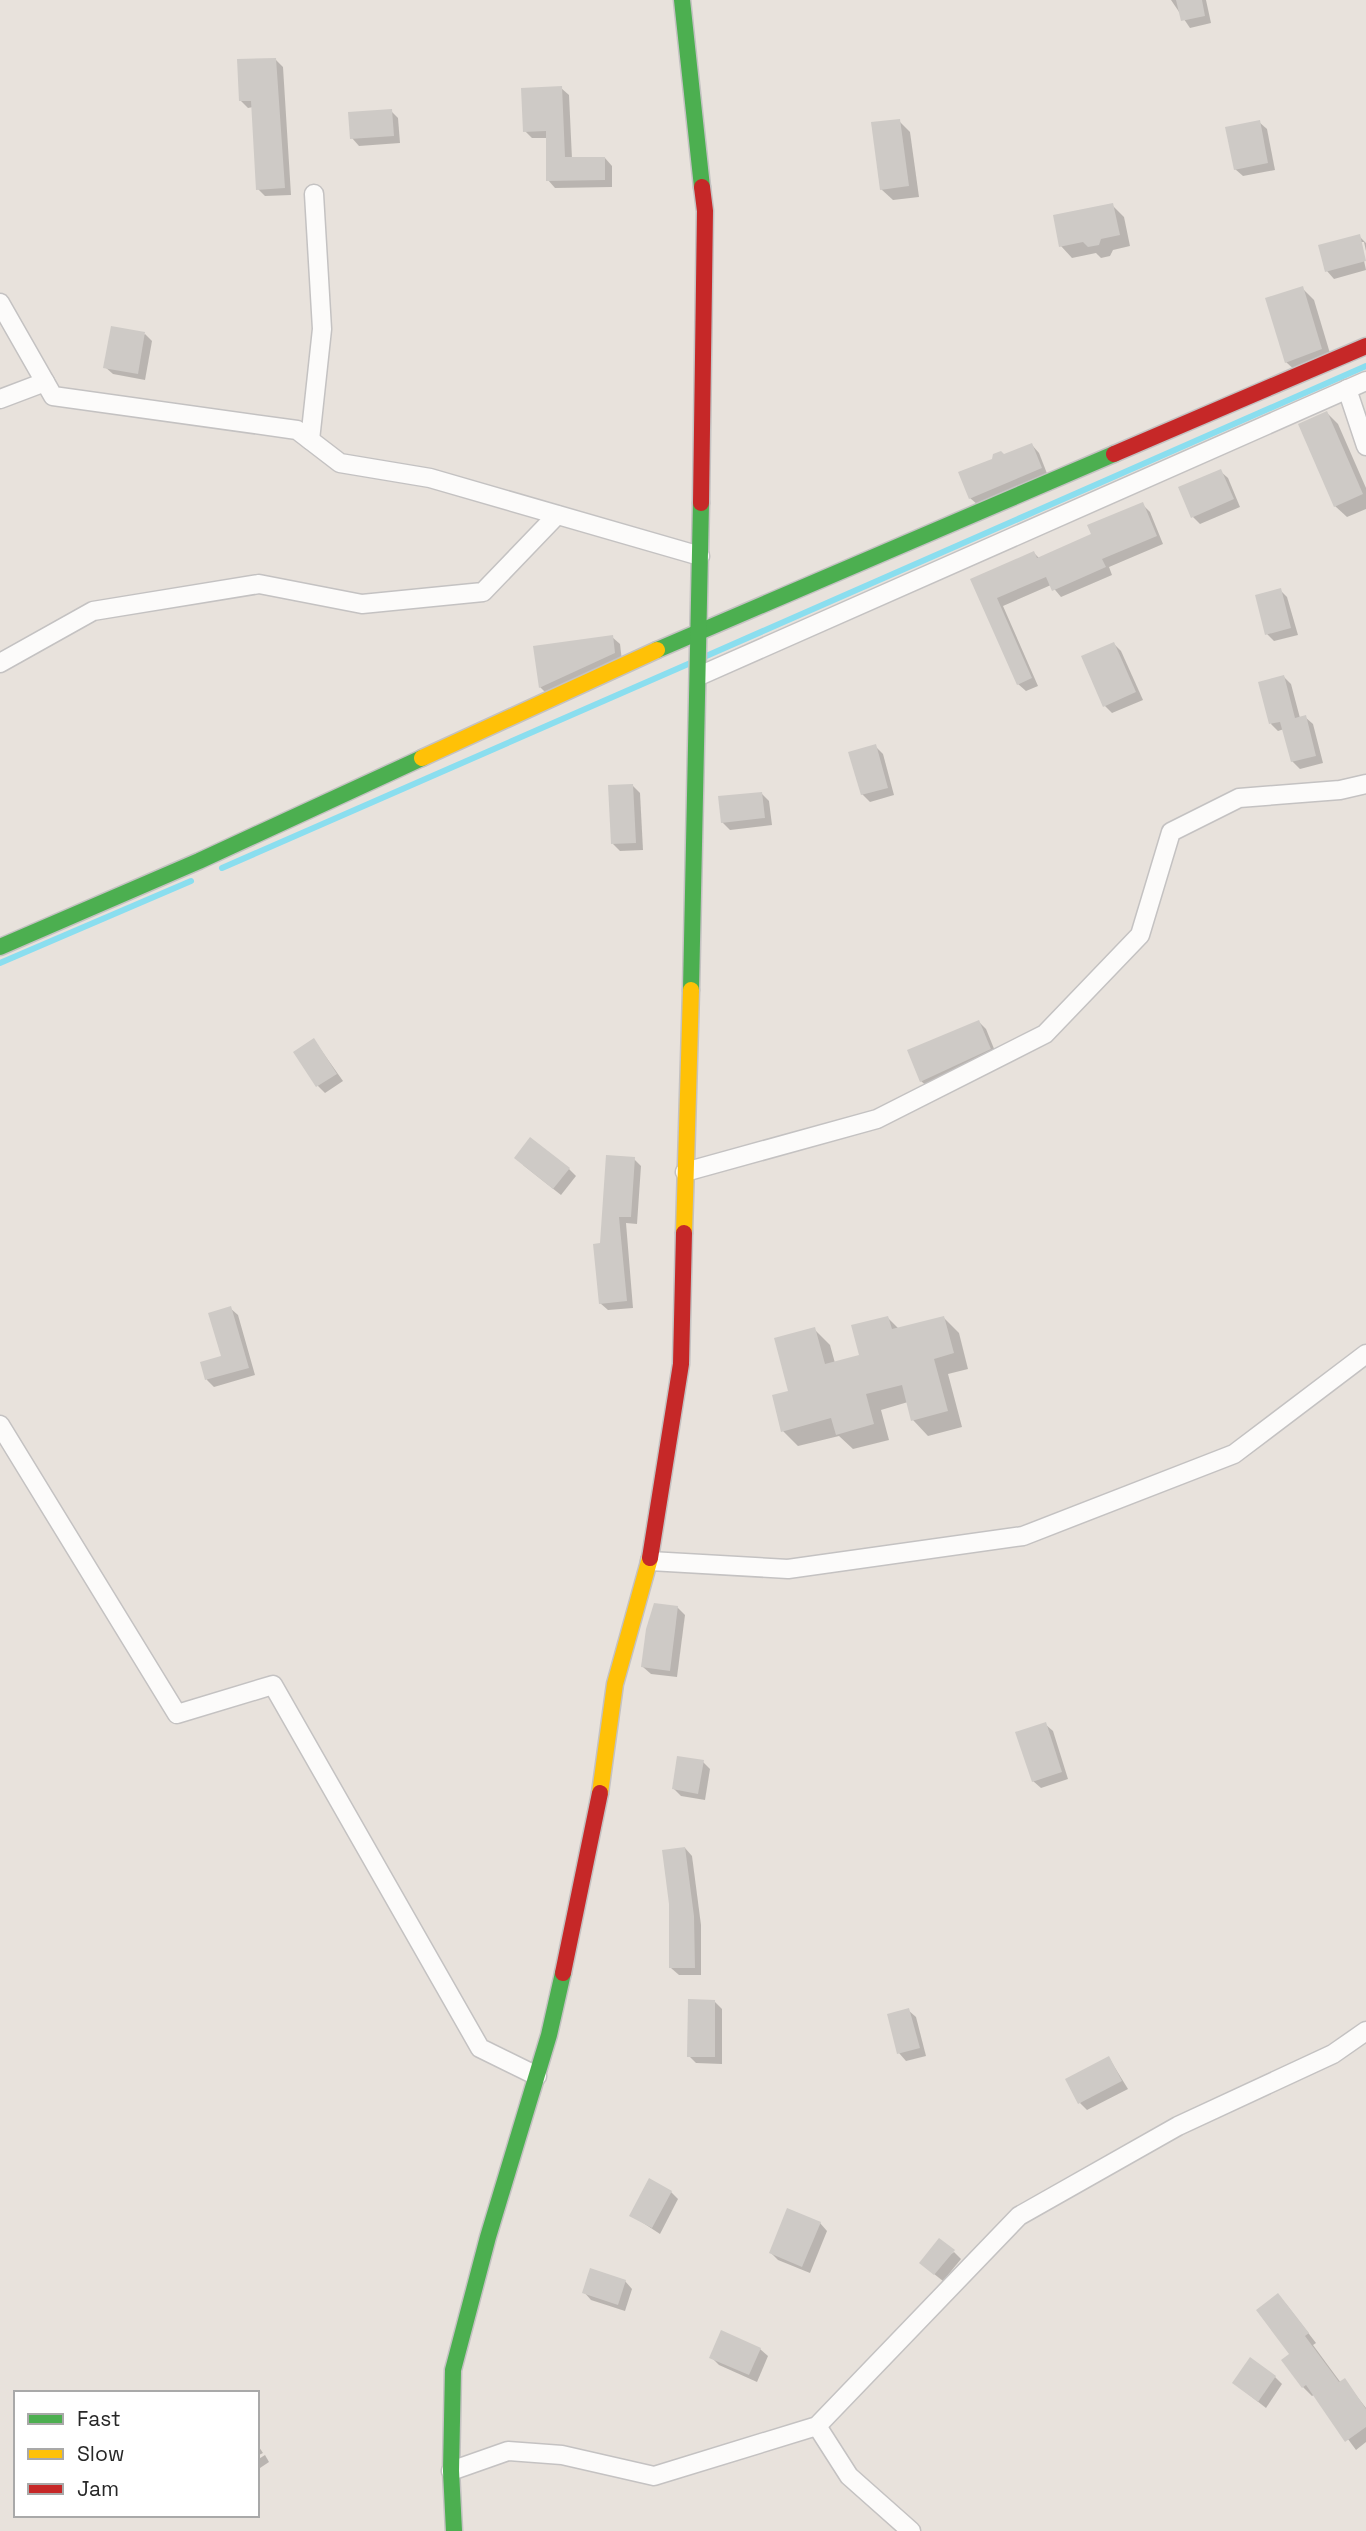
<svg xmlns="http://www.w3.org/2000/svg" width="1366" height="2531" font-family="'Space Grotesk',sans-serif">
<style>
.shadow{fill:#0003}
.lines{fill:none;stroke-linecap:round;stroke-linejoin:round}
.stream{stroke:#8adeef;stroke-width:6}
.building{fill:#cecac6}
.street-casing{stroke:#c4c2c2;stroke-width:21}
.fast-casing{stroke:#c4c2c2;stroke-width:19}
.slow-casing{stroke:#c4c2c2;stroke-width:19}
.jam-casing{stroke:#c4c2c2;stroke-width:19}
.street{stroke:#fcfbfa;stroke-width:18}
.fast{stroke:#4caf50;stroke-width:16}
.slow{stroke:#ffc107;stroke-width:16}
.jam{stroke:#c62828;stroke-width:16}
</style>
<rect width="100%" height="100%" fill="#e8e2dc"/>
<!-- shadow -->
<g class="shadow">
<polygon points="1171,0 1206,0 1211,23 1190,28"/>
<polygon points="276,60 283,67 291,195 265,196 258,189 253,107 248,108 240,100"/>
<polygon points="561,88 569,95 572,159 605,158 612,166 612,187 555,188 548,180 547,138 532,138 525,131"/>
<polygon points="391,111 398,118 400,143 359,146 352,138"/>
<polygon points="899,121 910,132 919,197 893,200 881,189"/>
<polygon points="1259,122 1267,129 1275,170 1243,176 1235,169"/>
<polygon points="1112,205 1124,217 1130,246 1113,250 1110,256 1101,258 1096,253 1072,258 1061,246"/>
<polygon points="1359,236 1366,243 1366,251 1364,242 1360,242 1366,270 1334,279 1327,271"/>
<polygon points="1302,288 1314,300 1332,360 1298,373 1286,362"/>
<polygon points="145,334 152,341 145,380 113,374 105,367"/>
<polygon points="1327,413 1338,424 1366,488 1366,509 1347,517 1335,506"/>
<polygon points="1032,445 1039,453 1048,476 978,505 970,498 1004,456"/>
<polygon points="1220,471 1228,478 1240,507 1200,524 1193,517"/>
<polygon points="1142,504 1150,512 1163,544 1109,567 1112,575 1061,597 1051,585 1003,606 1038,686 1026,691 1018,684 972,580 1034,553 1040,559 1093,535"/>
<polygon points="1280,590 1287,597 1298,635 1274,641 1267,634"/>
<polygon points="612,637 620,644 622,661 548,695 540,687 535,647"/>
<polygon points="1114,644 1121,651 1143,700 1112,713 1105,706"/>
<polygon points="1284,677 1291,684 1300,718 1305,717 1313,724 1323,763 1300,769 1292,761 1284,729 1278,731 1271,724"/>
<polygon points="875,746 883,754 894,795 870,802 862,794"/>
<polygon points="632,785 640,793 643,850 620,851 613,844"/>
<polygon points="762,794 769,801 772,825 730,830 722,822"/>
<polygon points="979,1022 986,1029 997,1056 929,1088 921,1081"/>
<polygon points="314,1040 343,1081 325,1093 318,1086"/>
<polygon points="634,1159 641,1166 637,1224 626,1223 633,1308 608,1310 600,1303 602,1245"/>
<polygon points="523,1165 569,1169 576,1176 561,1195"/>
<polygon points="230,1308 238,1315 255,1375 214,1387 207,1380 202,1364 223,1358"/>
<polygon points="943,1317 959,1333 968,1369 948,1374 962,1427 928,1436 913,1420 908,1402 881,1410 889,1440 853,1449 839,1436 798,1446 783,1431 790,1392 814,1329 830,1345 835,1363 862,1356 888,1318 899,1329"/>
<polygon points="677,1607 685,1615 677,1677 651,1674 643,1667"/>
<polygon points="1045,1724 1053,1731 1068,1779 1041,1788 1033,1781"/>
<polygon points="703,1762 710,1769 705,1800 681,1796 674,1789"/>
<polygon points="685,1848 692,1856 701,1925 701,1975 679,1975 671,1968 671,1904"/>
<polygon points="715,2002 722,2009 722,2064 696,2063 689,2056"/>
<polygon points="908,2010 916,2017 926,2056 906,2061 899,2053"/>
<polygon points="1109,2058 1128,2089 1087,2110 1080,2103"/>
<polygon points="671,2192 678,2199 660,2234 631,2215"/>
<polygon points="820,2223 827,2231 810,2273 778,2260 771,2253"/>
<polygon points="954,2252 961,2259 943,2281 929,2270"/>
<polygon points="625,2281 632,2289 625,2311 591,2300 584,2292"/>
<polygon points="1286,2304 1316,2343 1313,2345 1341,2383 1345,2381 1366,2408 1366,2442 1356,2450 1315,2394 1312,2396 1303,2387 1292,2354"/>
<polygon points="760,2349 768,2356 757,2382 719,2365 711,2357"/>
<polygon points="1275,2377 1282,2384 1266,2408 1234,2383"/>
<polygon points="257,2444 263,2453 257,2456"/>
<polygon points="265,2455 269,2462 257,2470 257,2460"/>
</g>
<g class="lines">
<!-- stream -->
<g class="stream">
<polyline points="704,657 1366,366"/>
<polyline points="222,868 695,661"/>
<polyline points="0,963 191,881"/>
</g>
</g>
<!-- building -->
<g class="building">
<polygon points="1176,0 1202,0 1205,16 1181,21"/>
<polygon points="276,58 285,188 256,190 251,101 239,101 237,59"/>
<polygon points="562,86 565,157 605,157 605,180 546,181 546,131 523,132 521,88"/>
<polygon points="392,109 394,136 350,139 348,112"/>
<polygon points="900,119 909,186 880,190 871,122"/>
<polygon points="1260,120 1268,163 1234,170 1225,127"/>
<polygon points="1113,203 1120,235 1101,239 1099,245 1088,247 1083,242 1059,247 1053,215"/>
<polygon points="1360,234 1366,261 1325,272 1318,245"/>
<polygon points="1303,286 1322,349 1285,363 1265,298"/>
<polygon points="111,326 145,332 138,374 103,368"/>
<polygon points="1327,411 1363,494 1334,507 1298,424"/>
<polygon points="1032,443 1042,468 969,499 958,472 992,459 993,454 1001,451 1004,454"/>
<polygon points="1221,469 1234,499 1191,518 1178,487"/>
<polygon points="1143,502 1157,536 1102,559 1106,567 1052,591 1046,577 997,598 1032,678 1017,685 970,579 1034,551 1037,558 1091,534 1087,525"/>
<polygon points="1281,588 1291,628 1265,635 1255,595"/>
<polygon points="613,635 615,653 539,688 533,646"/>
<polygon points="1114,642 1136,692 1103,707 1081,656"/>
<polygon points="1284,675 1295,718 1306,715 1316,756 1291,762 1280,722 1269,724 1258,682"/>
<polygon points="876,744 888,788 861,795 848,752"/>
<polygon points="633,784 636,843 611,844 608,785"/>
<polygon points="762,792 765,818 721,823 718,796"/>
<polygon points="979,1020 991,1049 920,1082 907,1050"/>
<polygon points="314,1038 337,1074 316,1087 293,1052"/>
<polygon points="530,1137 570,1168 553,1189 514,1158"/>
<polygon points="606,1155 635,1157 631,1217 619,1217 627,1301 599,1304 593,1244 600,1243"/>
<polygon points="231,1306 249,1368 205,1380 200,1362 221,1356 208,1313"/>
<polygon points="888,1316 892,1329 944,1316 954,1353 934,1359 948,1411 911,1421 902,1385 866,1394 874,1424 836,1435 831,1418 781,1432 772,1395 788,1391 774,1338 815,1327 825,1364 859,1355 851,1325"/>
<polygon points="654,1603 678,1606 670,1671 641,1667 646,1629"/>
<polygon points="1046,1722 1062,1772 1032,1782 1015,1732"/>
<polygon points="677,1756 704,1760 698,1794 672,1789"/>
<polygon points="685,1847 694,1916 695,1968 669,1968 669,1904 662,1850"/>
<polygon points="688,1999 715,2000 715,2057 687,2057"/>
<polygon points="909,2008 920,2048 897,2054 887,2014"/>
<polygon points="1109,2056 1122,2081 1078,2104 1065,2079"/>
<polygon points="649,2178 672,2191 652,2228 629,2216"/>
<polygon points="787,2208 821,2222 802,2267 769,2253"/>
<polygon points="939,2238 955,2250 934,2275 919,2263"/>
<polygon points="590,2268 626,2280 618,2305 582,2293"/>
<polygon points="1278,2293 1309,2333 1305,2336 1339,2382 1345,2378 1366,2409 1366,2427 1345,2442 1306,2385 1302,2388 1281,2360 1289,2354 1256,2310"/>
<polygon points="721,2330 761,2348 749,2375 709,2358"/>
<polygon points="1250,2357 1276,2376 1258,2402 1232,2383"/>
</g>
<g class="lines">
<defs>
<g id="street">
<polyline points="0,303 53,396 297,430 340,463 430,478 700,556"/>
<polyline points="1347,389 1366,446"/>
<polyline points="0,399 45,382"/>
<polyline points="310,440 322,329 314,194"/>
<polyline points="0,663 93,611 259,584 362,604 483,592 557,515"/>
<polyline points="699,676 1366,381"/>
<polyline points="685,1172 877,1119 1045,1034 1140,935 1171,832 1239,798 1340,790 1366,784"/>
<polyline points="0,1425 177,1714 273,1685 480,2048 537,2076"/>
<polyline points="650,1561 788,1569 1023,1536 1234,1454 1366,1354"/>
<polyline points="817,2426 849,2476 911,2531"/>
<polyline points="451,2471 508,2451 562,2455 654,2476 817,2426 1019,2216 1178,2126 1333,2054 1366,2031"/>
</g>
<g id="fast">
<polyline points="682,0 702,187"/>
<polyline points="657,650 1114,454"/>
<polyline points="0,947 199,861 422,758"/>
<polyline points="691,990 701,503"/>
<polyline points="454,2531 451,2471 453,2370 488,2237 549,2035 563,1973"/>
</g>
<g id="slow">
<polyline points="422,758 657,650"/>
<polyline points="684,1233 691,990"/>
<polyline points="600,1793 615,1684 650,1558"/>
</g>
<g id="jam">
<polyline points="1114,454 1366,346"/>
<polyline points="701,503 705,211 702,187"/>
<polyline points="650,1558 681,1364 684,1233"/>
<polyline points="563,1973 600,1793"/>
</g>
</defs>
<!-- street casing -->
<use href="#street" class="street-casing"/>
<!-- fast casing -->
<use href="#fast" class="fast-casing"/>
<!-- slow casing -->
<use href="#slow" class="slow-casing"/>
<!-- jam casing -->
<use href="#jam" class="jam-casing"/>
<!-- street -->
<use href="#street" class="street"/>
<!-- fast -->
<use href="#fast" class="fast"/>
<!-- slow -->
<use href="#slow" class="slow"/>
<!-- jam -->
<use href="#jam" class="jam"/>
</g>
<!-- legend -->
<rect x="14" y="2391" width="245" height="126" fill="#ffffff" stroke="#a9a9a9" stroke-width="2"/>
<rect x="28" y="2414" width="35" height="10" fill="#4caf50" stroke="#a9a9a9" stroke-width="2"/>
<text x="77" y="2426" font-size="21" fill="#282828">Fast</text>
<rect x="28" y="2449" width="35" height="10" fill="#ffc107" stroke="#a9a9a9" stroke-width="2"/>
<text x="77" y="2461" font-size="21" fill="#282828">Slow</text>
<rect x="28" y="2484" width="35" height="10" fill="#c62828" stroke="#a9a9a9" stroke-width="2"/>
<text x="77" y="2496" font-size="21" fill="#282828">Jam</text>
</svg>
